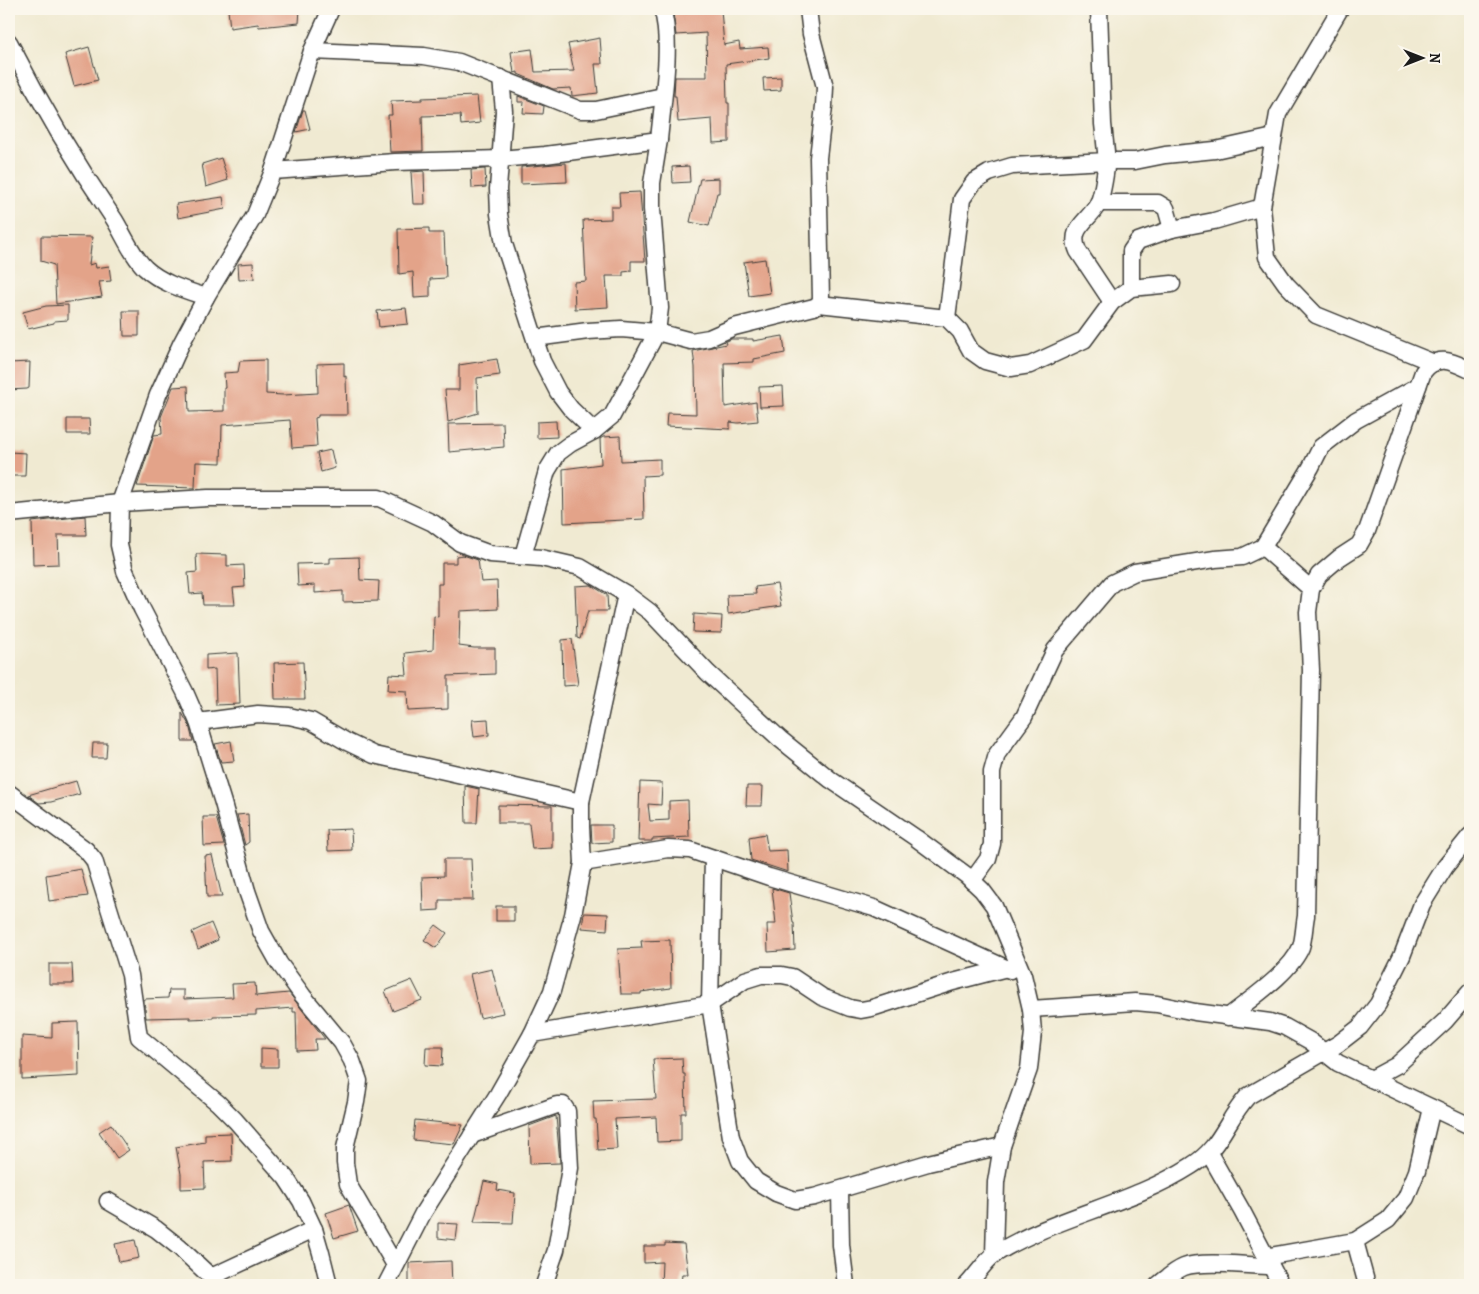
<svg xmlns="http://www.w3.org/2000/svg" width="1479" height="1294" font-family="Alegreya,serif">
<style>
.building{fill:#e3a389}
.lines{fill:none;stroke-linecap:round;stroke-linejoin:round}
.minor-casing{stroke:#3c3b37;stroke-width:19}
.minor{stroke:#fff;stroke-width:16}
</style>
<rect width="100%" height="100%" fill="#fbf7ec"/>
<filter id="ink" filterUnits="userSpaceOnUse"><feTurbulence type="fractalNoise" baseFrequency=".02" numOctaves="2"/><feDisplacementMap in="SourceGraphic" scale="10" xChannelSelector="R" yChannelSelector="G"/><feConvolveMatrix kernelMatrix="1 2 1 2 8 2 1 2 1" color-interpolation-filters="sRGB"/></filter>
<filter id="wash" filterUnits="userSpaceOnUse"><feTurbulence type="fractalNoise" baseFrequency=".0096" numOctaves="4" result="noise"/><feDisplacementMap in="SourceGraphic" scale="20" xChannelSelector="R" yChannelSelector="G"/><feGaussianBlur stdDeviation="1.12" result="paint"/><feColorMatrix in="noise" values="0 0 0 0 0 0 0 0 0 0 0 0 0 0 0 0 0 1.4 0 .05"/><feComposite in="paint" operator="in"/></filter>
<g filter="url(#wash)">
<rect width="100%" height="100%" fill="#f0ead2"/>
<g id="blocks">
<!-- building -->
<g class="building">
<polygon points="235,9 300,9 299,23 259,27 258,24 230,28 228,10"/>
<polygon points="721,10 724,45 739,42 740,49 768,47 769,58 726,64 727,103 729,103 729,142 713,143 712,119 678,122 676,96 674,96 675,77 707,77 706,33 676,35 673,13"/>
<polygon points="600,38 602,64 595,64 598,93 572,96 571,88 553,89 518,74 518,72 514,73 511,52 532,49 535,72 574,71 568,44"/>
<polygon points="89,47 98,80 74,86 65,54"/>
<polygon points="781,77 781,90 764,91 763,78"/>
<polygon points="477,96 480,123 461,125 460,115 422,116 423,151 390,152 388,115 392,115 391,101 422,100 422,98"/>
<polygon points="518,96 544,106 543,114 523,113 524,102 518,102"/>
<polygon points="303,110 305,110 310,129 296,132"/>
<polygon points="221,158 228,180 206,187 202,164"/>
<polygon points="566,163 567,182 521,184 521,167"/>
<polygon points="689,166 690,182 673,183 672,167"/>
<polygon points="485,169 486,187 472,188 471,170"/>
<polygon points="424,171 425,204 413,204 411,172"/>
<polygon points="719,178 719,193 717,193 709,226 690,222 700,179"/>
<polygon points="640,192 645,261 631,261 631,271 623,272 623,276 606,276 608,307 575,309 574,282 586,281 583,220 611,219 611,207 620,207 619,193"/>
<polygon points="223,197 225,209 178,218 176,204"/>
<polygon points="429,228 429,233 444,233 446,278 430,279 430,297 414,298 413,272 399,274 398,229"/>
<polygon points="41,236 92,237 89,265 95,263 96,268 109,266 111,281 99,282 102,297 56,304 54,265 41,261"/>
<polygon points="765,259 770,293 749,296 744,262"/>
<polygon points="253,263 254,279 239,280 238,264"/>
<polygon points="68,305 68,320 54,321 54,323 28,329 23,312 46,306"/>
<polygon points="406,308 408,324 379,327 377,311"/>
<polygon points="123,311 139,311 139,336 124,336"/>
<polygon points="783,336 785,353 754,359 754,362 724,363 725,407 756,402 758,421 738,423 730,422 730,429 666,426 667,413 696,414 695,367 693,351 726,344 725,342 731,339 753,339 753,341"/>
<polygon points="497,359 500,375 477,378 478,413 448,422 445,390 459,390 459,365"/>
<polygon points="266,360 266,394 283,395 318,393 317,364 344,363 344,377 346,376 347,415 318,415 318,417 315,418 317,446 292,448 290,420 222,425 221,463 196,462 195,488 137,486 154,435 162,434 161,417 173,387 188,386 189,412 224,411 224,388 225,388 224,373 238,372 240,361"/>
<polygon points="30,362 29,388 27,389 9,390 9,363"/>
<polygon points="783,386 784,406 760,407 759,387"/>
<polygon points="67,419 89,419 90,434 67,434"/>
<polygon points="556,421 557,437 537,438 537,422"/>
<polygon points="503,423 504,447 449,452 448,424"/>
<polygon points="620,436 621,461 660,459 660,475 643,476 644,519 564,523 563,469 601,464 600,439 603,437"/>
<polygon points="331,450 335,468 321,472 317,453"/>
<polygon points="9,452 26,453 25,476 9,476"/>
<polygon points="85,516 86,535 58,535 59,564 33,565 32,522"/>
<polygon points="196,554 227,555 227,566 244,565 245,587 233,588 235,605 203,605 202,593 190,594 188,573 197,572"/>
<polygon points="463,555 478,560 481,582 497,581 498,609 460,611 459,646 474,648 495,648 495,674 448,676 448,709 408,711 407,691 388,690 389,674 407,675 405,653 433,650 434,616 438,617 438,584 442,584 442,563 456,563 456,556"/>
<polygon points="359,557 360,580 379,581 378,601 343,602 343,591 315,593 315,585 298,586 297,564 330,563 330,558"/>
<polygon points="777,584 781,606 728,614 727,595 756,594 755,587"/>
<polygon points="591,585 607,595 608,611 588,611 580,639 577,638 575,586"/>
<polygon points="694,614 722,616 721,633 693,632"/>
<polygon points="572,639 578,685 563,686 562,640"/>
<polygon points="238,653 240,704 216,705 215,669 206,670 206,655"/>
<polygon points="303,662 305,699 275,699 274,663"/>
<polygon points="182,713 189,725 193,741 182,741"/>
<polygon points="488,719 489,735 474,737 472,720"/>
<polygon points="231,741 234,761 221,762 215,744"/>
<polygon points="93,743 107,743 106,758 92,758"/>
<polygon points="76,781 80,794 51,802 39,803 28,795"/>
<polygon points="640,782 662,783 661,805 648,804 650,821 669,820 669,801 688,800 689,837 652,839 652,841 638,841"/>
<polygon points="465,786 479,789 477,823 466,823"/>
<polygon points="747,786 763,786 762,806 746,806"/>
<polygon points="498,805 552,806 552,848 532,849 529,823 498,823"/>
<polygon points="248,814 249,842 245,845 237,815"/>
<polygon points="203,817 216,817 224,845 204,846"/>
<polygon points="591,825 612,825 612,842 592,843"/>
<polygon points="351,829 352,850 328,851 327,830"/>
<polygon points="765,834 768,851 787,850 788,872 751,860 749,837"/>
<polygon points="212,855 222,897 207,897 205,856"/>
<polygon points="444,859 471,859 473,900 439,900 439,910 423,911 422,877 444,876"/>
<polygon points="81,869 88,896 49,901 46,875"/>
<polygon points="772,888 789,893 793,923 794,923 795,950 768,952 767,924 776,924"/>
<rect x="496" y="906" width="18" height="15"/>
<polygon points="584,913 608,914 607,930 582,928"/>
<polygon points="211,923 218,940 198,949 192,932"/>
<polygon points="436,925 447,933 436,948 424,940"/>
<polygon points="670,940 671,988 641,992 641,994 621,994 618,949 642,948 641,941"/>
<polygon points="49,964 72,964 73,984 49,984"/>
<polygon points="492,969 503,1013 480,1018 470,974"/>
<polygon points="412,980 422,1000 393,1011 385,991"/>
<polygon points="255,983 256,996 289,993 325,1039 315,1039 316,1050 297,1051 296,1012 293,1012 293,1008 256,1011 256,1015 213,1016 213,1018 190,1019 190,1017 146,1018 144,999 168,998 169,990 184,990 184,999 233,997 232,984"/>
<polygon points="78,1022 79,1076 22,1079 22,1036 52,1038 52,1023"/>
<polygon points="426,1047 443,1047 442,1066 425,1065"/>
<polygon points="261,1048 278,1049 278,1067 261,1067"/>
<polygon points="682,1058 683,1074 685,1074 686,1113 681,1113 681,1141 657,1142 656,1117 615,1119 617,1149 598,1150 596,1119 594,1119 593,1101 656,1099 653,1059"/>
<polygon points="556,1116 560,1163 530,1164 529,1126"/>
<polygon points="415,1120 463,1125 454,1144 413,1140"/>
<polygon points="111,1124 129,1150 117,1158 99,1132"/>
<polygon points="231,1133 232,1161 204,1162 205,1188 181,1189 181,1174 176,1147 205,1142 205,1134"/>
<polygon points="484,1181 498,1184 497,1190 515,1193 513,1223 474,1222"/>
<polygon points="349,1205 358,1231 334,1238 326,1213"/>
<polygon points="438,1223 458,1224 456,1240 438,1238"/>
<polygon points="135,1240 139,1258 119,1262 115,1244"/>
<polygon points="665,1243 684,1244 688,1274 682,1274 681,1285 661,1285 662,1262 644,1263 644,1246 665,1246"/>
<polygon points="451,1261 452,1285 409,1285 409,1263"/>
</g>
</g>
</g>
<g filter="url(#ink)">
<use href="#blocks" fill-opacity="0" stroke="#3c3b37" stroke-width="1"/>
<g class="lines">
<defs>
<g id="minor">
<polyline points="331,9 312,51 273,171 255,215 206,297 181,344 158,395 120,503 119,545 125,571 142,609 185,692 198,722 223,803 247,891 261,931 279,963 303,996 342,1043 352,1061 359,1081 356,1102 345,1148 345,1163 348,1184 395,1265"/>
<polyline points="1340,9 1278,114 1262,207 1267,257 1286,284 1316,315 1434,363"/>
<path d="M9,42C40,103 75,162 114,219C124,235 131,254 145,268C161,283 185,290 206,297"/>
<polyline points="312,51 424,56 459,62 580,110 596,110 663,96"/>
<polyline points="501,78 504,111 498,189 499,214 504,244 542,361 558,392 571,409 594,431"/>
<path d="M273,171L395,162L500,159L545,155L659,140C662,106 673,41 662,9"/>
<polyline points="1098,203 1158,203 1166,208 1172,229"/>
<polyline points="1131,288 1131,251 1138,241 1172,229 1214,221 1262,207"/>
<path d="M1112,302L1078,251C1068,228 1088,222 1098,204C1103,194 1105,173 1107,161H1135L1165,155L1215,150L1274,137"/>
<polyline points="819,304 947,318 960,331 971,351 985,361 1011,368 1030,365 1084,340 1112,302 1131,288 1172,284"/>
<polyline points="947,318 962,199 974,182 989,173 1012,166 1107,161 1103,124 1099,9"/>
<polyline points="535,338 588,331 621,329 657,332 691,341 709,338 734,327 814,307 819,304 821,299 818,158 824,106 825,87 811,34 808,9"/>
<polyline points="9,514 120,503 208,498 379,498 433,523 460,543 490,554 541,558 580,567 626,594 650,612 708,673 780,739 831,780 916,838 966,875 982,890 994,906 1023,975 1031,1009 1135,1002 1157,1004 1195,1012 1270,1022 1285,1027 1310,1041 1338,1063 1470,1126"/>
<polyline points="1263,547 1311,589"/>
<polyline points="523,556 547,471 558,453 570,444 594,431 612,416 657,332 660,308 652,209 652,183 659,140"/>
<polyline points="198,722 258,714 289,716 311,721 347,742 374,755 581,802"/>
<polyline points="9,793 86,850 94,860 130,975 139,1037 218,1103 235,1120 286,1178 301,1201 314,1229 321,1253 329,1285"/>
<polyline points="713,858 710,1004 731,1137 740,1161 756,1181 776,1193 795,1200 814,1197 928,1163 1002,1146"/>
<polyline points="583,863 668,849 690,850 769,877 874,908 1010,970"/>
<polyline points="972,881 988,859 992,844 992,772 997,754 1024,717 1055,650 1112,583 1135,572 1215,559 1242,557 1263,547 1311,467 1321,447 1356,420 1418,386"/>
<path d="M1228,1017C1249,1000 1291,972 1301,947C1304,938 1304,926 1306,916L1311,670L1308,612L1311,589L1319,575L1339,558L1359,545L1367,531L1423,372C1437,353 1453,362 1470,370"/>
<polyline points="532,1034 710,1004 745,980 761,975 782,975 792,977 822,997 850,1008 861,1010 872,1008 953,982 1007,968"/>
<polyline points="1371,1079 1397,1065 1445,1021 1470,992"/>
<polyline points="472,1135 557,1105 563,1105 567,1111 570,1168 556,1250 544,1285"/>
<polyline points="1209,1153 1242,1211 1281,1285"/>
<polyline points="840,1190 841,1245 846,1285"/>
<polyline points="108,1201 156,1229 180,1248 211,1277 213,1285"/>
<polyline points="1355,1241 1367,1285"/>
<polyline points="994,1255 996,1182 1002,1146 1029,1069 1033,1032 1031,1009"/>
<polyline points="1265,1257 1355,1241 1388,1220 1406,1198 1417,1171 1432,1108"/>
<polyline points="211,1277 314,1229"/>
<polyline points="386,1285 423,1213 498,1094 532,1034 552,991 573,915 583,863 581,827 581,802 626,594"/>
<path d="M967,1285C976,1276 985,1261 995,1254C1056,1216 1130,1205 1191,1166C1222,1147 1225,1121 1248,1096L1338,1044L1360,1027L1378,1004L1402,956L1422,904L1445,867L1470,836"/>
<path d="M1158,1285C1166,1279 1174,1271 1184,1267C1202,1260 1250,1266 1271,1266"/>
</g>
</defs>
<!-- minor casing -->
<use href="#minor" class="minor-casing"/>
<!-- minor -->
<use href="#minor" class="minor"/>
</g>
</g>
<!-- margin -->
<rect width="1479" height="1294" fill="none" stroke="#fbf7ec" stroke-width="30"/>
<!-- north arrow -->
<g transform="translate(1422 58) rotate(90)" stroke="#fbf7ec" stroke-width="4" paint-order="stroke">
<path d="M0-4L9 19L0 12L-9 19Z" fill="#1c1c1c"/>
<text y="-8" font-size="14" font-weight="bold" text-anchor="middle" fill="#1c1c1c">N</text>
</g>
</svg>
